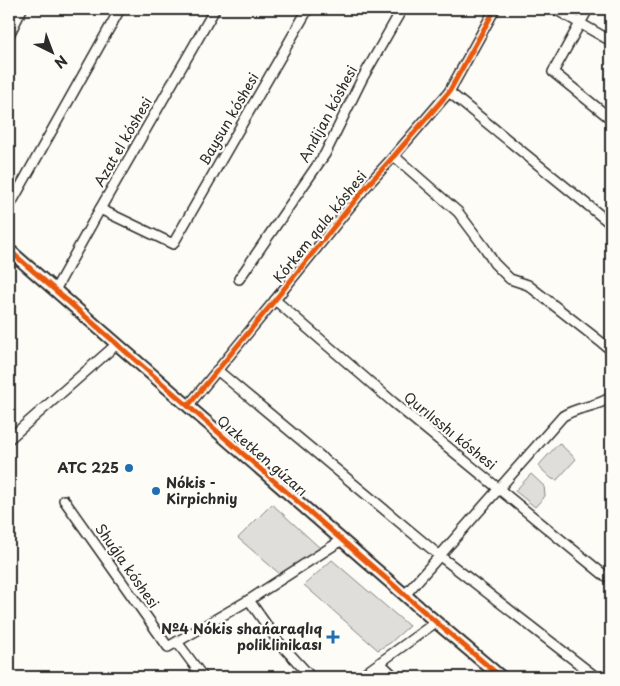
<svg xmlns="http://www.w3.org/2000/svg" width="620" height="686" font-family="'Playpen Sans',sans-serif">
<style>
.green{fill:#dfdeda;stroke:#858482}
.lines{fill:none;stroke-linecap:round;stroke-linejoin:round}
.street-casing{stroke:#2b2b2b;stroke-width:12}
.secondary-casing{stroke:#2b2b2b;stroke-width:15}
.street{stroke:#fdfcf7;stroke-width:9}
.secondary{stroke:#fdfcf7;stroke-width:11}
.cycleway-casing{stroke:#fdfcf7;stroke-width:8}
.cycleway{stroke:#e8590c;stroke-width:5}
.poi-dot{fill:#1f6fb2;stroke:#fdfcf7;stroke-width:2}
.labels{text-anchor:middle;stroke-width:4.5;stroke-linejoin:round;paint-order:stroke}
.street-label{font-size:14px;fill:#2b2b2b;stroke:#fdfcf7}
.poi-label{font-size:14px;font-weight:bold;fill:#2b2b2b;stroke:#fdfcf7;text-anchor:end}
</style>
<rect width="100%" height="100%" fill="#fdfcf7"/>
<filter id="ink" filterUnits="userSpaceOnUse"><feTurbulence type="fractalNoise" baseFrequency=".02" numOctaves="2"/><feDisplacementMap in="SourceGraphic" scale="10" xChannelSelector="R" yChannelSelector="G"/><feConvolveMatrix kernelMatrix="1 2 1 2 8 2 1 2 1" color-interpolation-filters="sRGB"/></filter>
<g filter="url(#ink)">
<!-- green -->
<g class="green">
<polygon points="559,443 576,459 557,480 552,479 538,466"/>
<polygon points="531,474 544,486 545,496 535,507 515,491"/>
<polygon points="272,504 320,548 321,550 281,575 238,538"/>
<polygon points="332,560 409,626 390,643 378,650 304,585"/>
</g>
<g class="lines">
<defs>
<g id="street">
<polyline points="555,9 611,41"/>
<polyline points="588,9 553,72 611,119"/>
<polyline points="9,35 22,9"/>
<polyline points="449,92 611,224"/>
<polyline points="394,156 458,212 485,248 494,263 510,279 528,285 611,350"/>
<polyline points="9,207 120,9"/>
<polyline points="100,209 173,244 308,9"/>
<polyline points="239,279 325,154 362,79 402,9"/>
<polyline points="55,290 100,209 215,9"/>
<polyline points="275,300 394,403 604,575 611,578"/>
<polyline points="217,370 440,556 596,677"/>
<polyline points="188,406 275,300 365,188 394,156 449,92 495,9"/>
<polyline points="9,439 117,344"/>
<polyline points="64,500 168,647 249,600 342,540"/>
<path d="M405,595L563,416C568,413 573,411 579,409C590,406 601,404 611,397"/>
<polyline points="249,600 277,640 311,677"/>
<polyline points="177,642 203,677"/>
<polyline points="380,663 395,677"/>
<polyline points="360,677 436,622"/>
</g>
<polyline id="secondary" points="9,250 436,622 501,677"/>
</defs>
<!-- street casing -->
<use href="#street" class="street-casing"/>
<!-- secondary casing -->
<use href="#secondary" class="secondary-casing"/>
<!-- street -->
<use href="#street" class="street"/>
<!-- secondary -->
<use href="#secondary" class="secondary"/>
<defs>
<g id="cycleway">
<polyline points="9,250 436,622 501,677"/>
<polyline points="188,406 275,300 365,188 394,156 449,92 495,9"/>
</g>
</defs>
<!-- cycleway casing -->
<use href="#cycleway" class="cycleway-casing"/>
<!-- cycleway -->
<use href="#cycleway" class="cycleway"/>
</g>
</g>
<!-- markers -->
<g class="poi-dot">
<circle cx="129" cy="468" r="5"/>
<circle cx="156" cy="491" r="5"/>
<path d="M330.5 629.5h5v5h5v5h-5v5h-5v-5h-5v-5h5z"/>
</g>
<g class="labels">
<!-- street labels -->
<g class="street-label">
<text transform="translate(328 114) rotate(-62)" y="5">Andijan kóshesi</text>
<text transform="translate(229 119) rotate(-60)" y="5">Baysun kóshesi</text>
<text transform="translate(123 142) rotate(-60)" y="5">Azat el kóshesi</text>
<text transform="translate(320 227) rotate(-51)" y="5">Kórkem qala kóshesi</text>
<text transform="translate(450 431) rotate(39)" y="5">Qurılısshı kóshesi</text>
<text transform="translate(262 456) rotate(41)" y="5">Qızketken gúzarı</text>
<text transform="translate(127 566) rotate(55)" y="5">Shuǵla kóshesi</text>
</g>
<!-- poi labels -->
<g class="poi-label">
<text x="119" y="473">АТС 225</text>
<text x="166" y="488" text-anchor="start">Nókis -<tspan x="166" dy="16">Kirpichniy</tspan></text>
<text x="322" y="634">№4 Nókis shańaraqlıq<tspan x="322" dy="16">poliklinikası</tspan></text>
</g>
</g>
<!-- margin -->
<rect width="620" height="686" fill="none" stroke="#fdfcf7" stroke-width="30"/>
<rect x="15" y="15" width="590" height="656" fill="none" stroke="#2b2b2b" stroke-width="2" filter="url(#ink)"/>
<!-- north arrow -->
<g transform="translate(52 52) rotate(138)" stroke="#fdfcf7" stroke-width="4" paint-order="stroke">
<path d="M0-4L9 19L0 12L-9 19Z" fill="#2b2b2b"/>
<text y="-8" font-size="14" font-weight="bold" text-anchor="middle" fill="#2b2b2b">N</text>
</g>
</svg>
